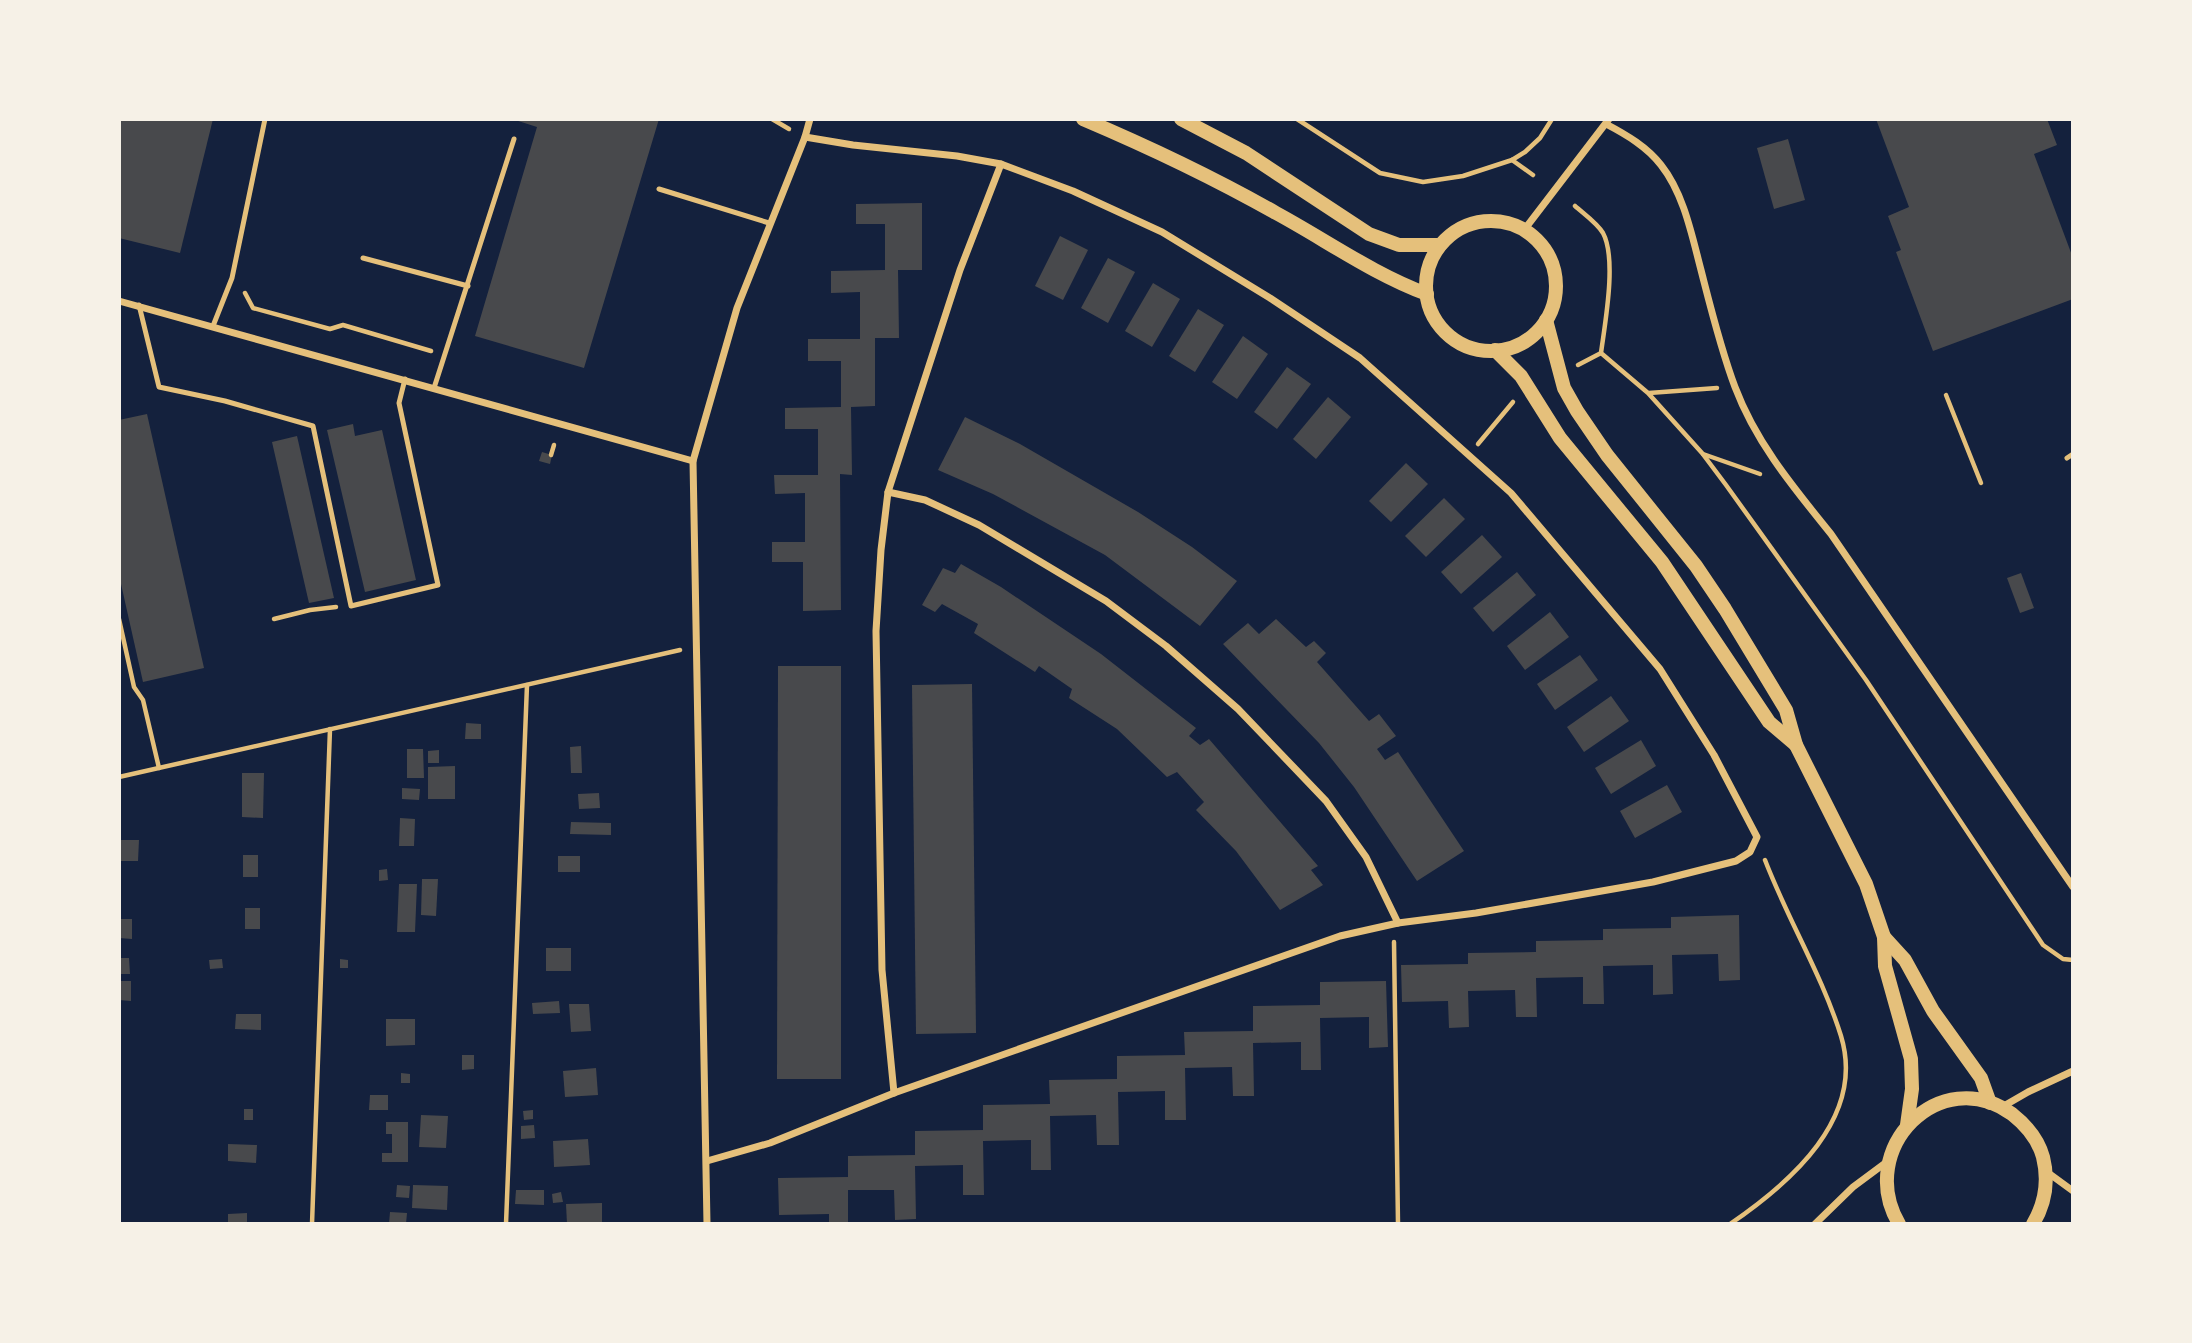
<svg xmlns="http://www.w3.org/2000/svg" width="2192" height="1343" font-family="'Noto Serif',serif">
<style>
.building{fill:#48494c}
.lines{fill:none;stroke-linecap:round;stroke-linejoin:round}
.path{stroke:#e5c07b;stroke-width:4.5}
.service{stroke:#e5c07b;stroke-width:5}
.minor{stroke:#e5c07b;stroke-width:7}
.secondary{stroke:#e5c07b;stroke-width:14}
</style>
<rect width="100%" height="100%" fill="#14213d"/>
<!-- building -->
<g class="building">
<polygon points="119,119 213,119 180,253 119,238"/>
<polygon points="512,119 659,119 584,368 475,336 537,127"/>
<polygon points="1876,119 2047,119 2057,145 2034,154 2073,258 2073,299 1933,351 1896,252 1901,250 1888,216 1909,207"/>
<polygon points="1788,139 1805,200 1774,209 1757,148"/>
<polygon points="922,203 922,270 898,270 899,338 875,338 875,406 851,407 852,475 840,474 841,610 803,611 803,562 772,562 772,542 805,542 805,493 775,494 774,475 818,475 818,429 785,429 785,408 841,407 841,361 808,361 808,339 860,339 860,292 831,293 831,271 885,270 885,224 856,224 856,204"/>
<polygon points="1060,236 1088,250 1063,300 1035,286"/>
<polygon points="1108,258 1135,272 1108,323 1081,308"/>
<polygon points="1153,283 1180,299 1152,347 1125,331"/>
<polygon points="1198,309 1224,325 1195,372 1169,356"/>
<polygon points="1243,336 1268,354 1237,399 1212,382"/>
<polygon points="1287,367 1311,384 1277,429 1254,412"/>
<polygon points="1328,397 1351,417 1316,459 1293,439"/>
<polygon points="147,414 204,668 143,682 119,575 119,420"/>
<polygon points="965,417 1020,444 1138,512 1192,547 1237,581 1200,626 1105,555 993,494 938,470"/>
<polygon points="353,424 355,436 382,430 416,580 365,592 327,430"/>
<polygon points="297,436 334,598 309,603 272,442"/>
<polygon points="542,452 552,455 550,464 539,461"/>
<polygon points="1406,463 1428,484 1391,522 1369,501"/>
<polygon points="1444,498 1465,519 1426,557 1405,536"/>
<polygon points="1482,535 1502,557 1461,594 1441,572"/>
<polygon points="961,564 1001,587 1101,654 1196,728 1189,736 1200,745 1209,739 1318,866 1311,870 1323,885 1280,910 1236,851 1196,810 1204,802 1177,772 1167,777 1117,729 1069,698 1072,689 1039,666 1035,672 974,633 978,624 942,604 935,612 922,605 943,568 955,573"/>
<polygon points="1517,572 1536,595 1493,632 1473,608"/>
<polygon points="2021,573 2034,608 2020,613 2007,578"/>
<polygon points="1550,612 1569,637 1525,670 1507,646"/>
<polygon points="1276,619 1306,647 1314,641 1326,653 1317,662 1369,721 1379,714 1396,736 1377,749 1385,760 1398,752 1464,851 1417,881 1354,787 1319,743 1223,644 1248,623 1259,634"/>
<polygon points="1580,655 1598,680 1555,710 1537,684"/>
<polygon points="778,666 841,666 841,1079 777,1079"/>
<polygon points="972,684 976,1033 916,1034 912,685"/>
<polygon points="1611,696 1629,721 1584,752 1567,727"/>
<polygon points="466,723 481,724 481,739 465,739"/>
<polygon points="1641,740 1656,766 1611,794 1595,768"/>
<polygon points="581,746 582,773 571,773 570,747"/>
<polygon points="407,749 423,749 424,778 407,778"/>
<polygon points="439,750 439,763 428,763 428,751"/>
<polygon points="455,766 455,799 428,799 428,767"/>
<polygon points="242,773 264,773 263,818 242,817"/>
<polygon points="1667,785 1682,812 1635,838 1620,811"/>
<polygon points="402,788 420,789 419,800 402,799"/>
<polygon points="599,793 600,808 579,809 578,794"/>
<polygon points="400,818 415,819 414,846 399,846"/>
<polygon points="571,822 611,823 611,835 570,834"/>
<polygon points="120,840 139,840 138,861 120,861"/>
<rect x="243" y="855" width="15" height="22"/>
<rect x="558" y="856" width="22" height="16"/>
<polygon points="387,869 388,880 379,881 379,870"/>
<polygon points="422,879 438,879 436,916 421,915"/>
<polygon points="399,884 417,884 415,932 397,932"/>
<rect x="245" y="908" width="15" height="21"/>
<polygon points="1739,915 1740,980 1719,981 1718,954 1672,955 1673,994 1653,995 1653,965 1603,966 1604,1004 1583,1004 1583,977 1536,978 1537,1017 1516,1017 1515,990 1468,991 1469,1027 1449,1028 1448,1001 1402,1002 1401,965 1468,964 1468,953 1536,952 1536,941 1603,940 1603,929 1671,928 1671,917"/>
<polygon points="119,919 132,919 132,939 119,938"/>
<rect x="546" y="948" width="25" height="23"/>
<polygon points="119,958 129,958 130,974 119,974"/>
<polygon points="222,959 223,968 210,969 209,960"/>
<polygon points="340,959 348,960 348,968 340,968"/>
<polygon points="119,981 131,981 131,1001 119,1000"/>
<polygon points="1386,981 1388,1047 1369,1048 1369,1017 1320,1018 1321,1070 1301,1070 1301,1042 1253,1043 1254,1096 1233,1096 1232,1067 1185,1068 1186,1120 1165,1120 1165,1091 1118,1092 1119,1145 1097,1145 1096,1115 1050,1116 1051,1170 1031,1170 1031,1140 983,1141 984,1195 963,1195 963,1165 915,1166 916,1219 895,1220 894,1190 848,1190 848,1224 829,1224 829,1214 779,1215 778,1178 848,1177 848,1156 915,1155 915,1131 983,1130 983,1105 1050,1104 1049,1080 1117,1079 1117,1056 1185,1055 1184,1032 1253,1031 1253,1006 1320,1005 1320,982"/>
<polygon points="559,1001 560,1013 533,1014 532,1003"/>
<polygon points="569,1004 589,1004 591,1031 571,1032"/>
<polygon points="236,1014 261,1014 261,1030 235,1029"/>
<polygon points="386,1019 415,1019 415,1045 386,1046"/>
<polygon points="462,1055 474,1055 474,1069 462,1070"/>
<polygon points="596,1068 598,1095 565,1097 563,1071"/>
<polygon points="401,1073 410,1074 410,1083 401,1083"/>
<polygon points="370,1095 388,1095 388,1110 369,1110"/>
<rect x="244" y="1109" width="9" height="11"/>
<polygon points="533,1110 533,1119 524,1120 523,1111"/>
<polygon points="421,1115 448,1116 446,1148 419,1147"/>
<polygon points="386,1122 408,1122 408,1162 382,1162 382,1153 392,1153 392,1134 386,1134"/>
<polygon points="534,1125 535,1138 521,1139 521,1126"/>
<polygon points="588,1139 590,1165 554,1167 553,1141"/>
<polygon points="228,1144 257,1145 256,1163 228,1161"/>
<polygon points="397,1185 410,1186 409,1198 396,1197"/>
<polygon points="413,1185 448,1186 447,1210 412,1208"/>
<polygon points="516,1190 544,1190 544,1205 515,1204"/>
<polygon points="561,1192 563,1202 553,1203 552,1194"/>
<polygon points="602,1203 602,1224 567,1224 566,1204"/>
<polygon points="390,1212 407,1213 406,1224 389,1224"/>
<polygon points="247,1213 247,1224 228,1224 228,1214"/>
</g>
<g class="lines">
<!-- path -->
<g class="path">
<polyline points="772,119 789,129"/>
<polyline points="1297,119 1380,173 1423,182 1463,176 1512,160 1525,152 1540,138 1552,119"/>
<polyline points="1512,160 1533,175"/>
<path d="M1575,206C1584,214 1597,223 1603,233C1617,259 1605,323 1601,353L1648,393L1702,453L1726,485L1866,680L2043,945L2063,959L2073,960"/>
<polyline points="245,293 253,308 330,329 343,325 431,351"/>
<polyline points="1578,365 1601,353"/>
<polyline points="1649,393 1717,388"/>
<polyline points="1946,395 1981,483"/>
<polyline points="1478,444 1513,402"/>
<polyline points="1703,454 1760,474"/>
<polyline points="551,455 554,445"/>
<polyline points="119,619 134,687 143,700 159,768"/>
<polyline points="274,619 310,610 336,607"/>
<polyline points="119,777 680,650"/>
<polyline points="1394,942 1398,1224"/>
<polyline points="312,1224 330,729"/>
<polyline points="506,1224 527,685"/>
<path d="M1730,1224C1790,1183 1866,1118 1841,1036C1822,975 1788,920 1765,860"/>
</g>
<!-- service -->
<g class="service">
<polyline points="659,189 769,223"/>
<polyline points="363,258 468,286"/>
<polyline points="139,305 159,387 225,401 313,426 351,606 438,585 399,403 405,379"/>
<polyline points="213,326 232,278 265,119"/>
<polyline points="434,388 514,139"/>
<polyline points="2067,458 2073,454"/>
</g>
<!-- minor -->
<g class="minor">
<path d="M1606,124C1627,135 1647,147 1661,165C1684,194 1692,236 1701,270C1711,309 1721,350 1735,387C1756,443 1794,488 1831,534L2073,887"/>
<polyline points="1524,230 1609,119"/>
<polyline points="119,301 693,461"/>
<polyline points="888,492 925,500 979,525 1106,601 1166,646 1238,709 1326,801 1366,857 1398,923"/>
<polyline points="894,1093 882,970 876,631 881,550 888,492 960,270 1001,164"/>
<polyline points="2002,1107 2028,1092 2073,1071"/>
<polyline points="707,1161 770,1143 894,1093 1340,936 1398,923 1476,913 1653,882 1736,861 1750,852 1757,837 1714,755 1660,669 1511,493 1360,358 1270,298 1162,232 1073,191 1001,164 957,156 853,145 805,137"/>
<polyline points="2047,1172 2073,1191"/>
<polyline points="707,1224 693,461 737,308 805,137 810,119"/>
<polyline points="1815,1224 1853,1187 1888,1161"/>
</g>
<!-- secondary -->
<g class="secondary">
<path d="M1083,119C1149,147 1214,178 1276,213C1326,240 1373,274 1427,294"/>
<polyline points="1181,119 1246,153 1369,234 1399,245 1440,245"/>
<circle cx="1491" cy="286" r="65"/>
<polyline points="1546,320 1564,388 1577,411 1607,455 1696,566 1725,609 1786,710 1796,745 1866,884 1884,937 1885,966 1911,1059 1912,1089 1907,1125"/>
<polyline points="1495,350 1521,376 1560,438 1662,562 1769,722 1796,745"/>
<polyline points="1884,937 1905,960 1933,1011 1981,1078 1990,1103"/>
<path d="M1899,1224C1855,1149 1940,1062 2012,1114C2026,1125 2038,1139 2043,1157C2049,1181 2046,1202 2033,1224"/>
</g>
</g>
<!-- border -->
<rect width="2192" height="1343" fill="none" stroke="#f6f1e7" stroke-width="242"/>
</svg>
